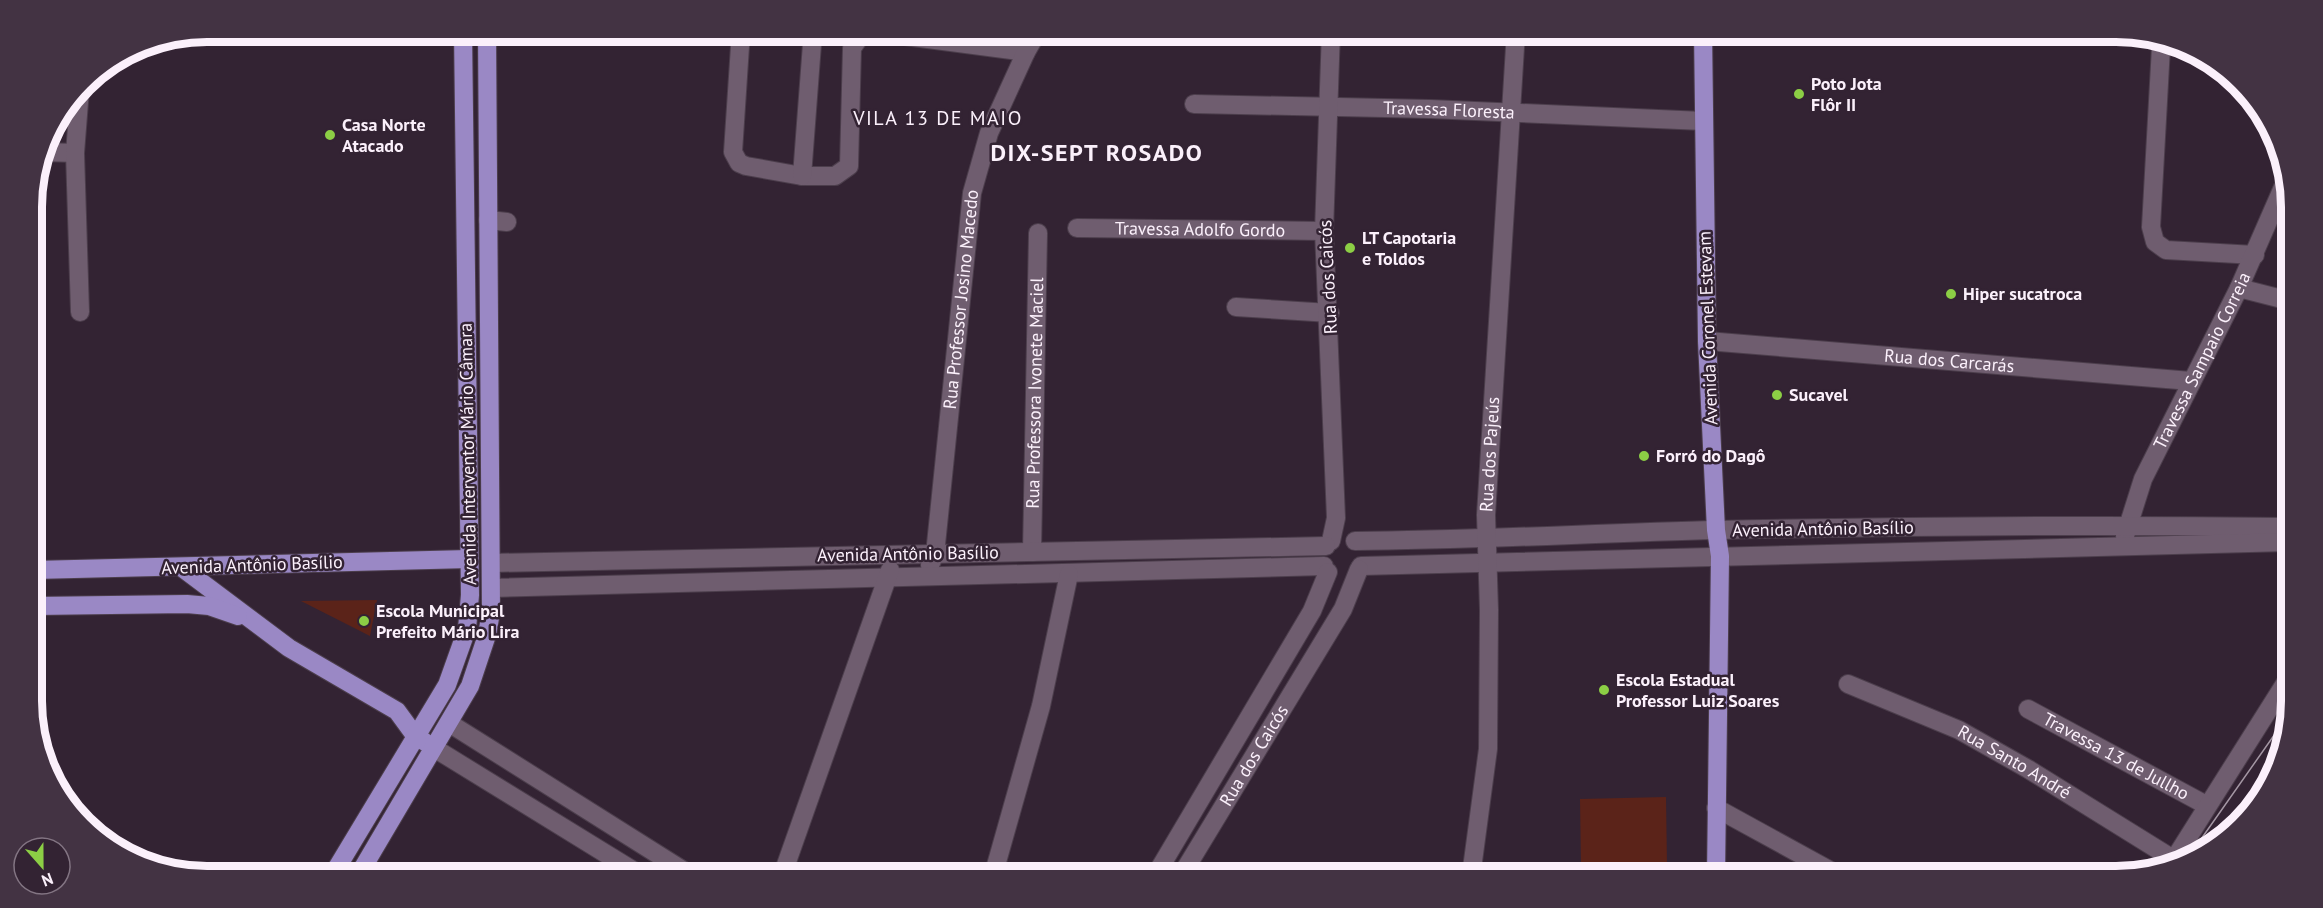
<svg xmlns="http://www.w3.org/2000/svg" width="2323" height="908" font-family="'PT Sans',sans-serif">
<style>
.green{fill:#5b2319}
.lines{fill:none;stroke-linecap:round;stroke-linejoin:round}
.minor-casing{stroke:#4c3e4c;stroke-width:20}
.major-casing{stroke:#4c3e4c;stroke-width:20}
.minor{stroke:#6f5d6f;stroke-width:18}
.major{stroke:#9a88c5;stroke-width:18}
.tram{stroke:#a497a4;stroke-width:1.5}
.poi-dot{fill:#8cce45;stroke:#332333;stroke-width:2}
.labels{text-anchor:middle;stroke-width:5;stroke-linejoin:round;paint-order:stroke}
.poi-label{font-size:18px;font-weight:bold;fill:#fbf0fb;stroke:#332333;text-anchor:start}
.street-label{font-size:18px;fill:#fbf0fb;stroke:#332333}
.neighbourhood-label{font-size:20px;letter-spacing:1.5px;fill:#fbf0fb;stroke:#332333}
.district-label{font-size:24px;font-weight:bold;letter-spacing:1.5px;fill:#fbf0fb;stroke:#332333}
.rim{fill:none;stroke:#fbf0fb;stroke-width:8}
</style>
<rect width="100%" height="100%" fill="#332333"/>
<!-- green -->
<g class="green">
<polygon points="377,600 370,636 301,601"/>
<polygon points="1666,797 1667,865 1581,867 1580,799"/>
</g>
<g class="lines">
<defs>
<g id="minor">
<polyline points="741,31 733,152 739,163 746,166 802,176 835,176 849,166 852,48 862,34 890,34 1026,52"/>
<polyline points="2161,47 2151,227 2155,242 2166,250 2255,255"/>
<path id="s1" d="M1194,104L1430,109L1703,121"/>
<polyline points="43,152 75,153"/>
<polyline points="802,176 813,31"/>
<polyline points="488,220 507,222"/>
<path id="s2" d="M1077,228L1324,231"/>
<polyline points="2239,288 2290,301"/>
<polyline points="1236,307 1330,313"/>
<polyline points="80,312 75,153 80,89"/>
<path id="s3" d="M1707,341L2191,381"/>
<path id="s4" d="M2125,536L2143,479L2239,288L2287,178"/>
<polyline points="1331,541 1336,518 1324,231 1331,31"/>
<path d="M1355,541C1476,540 1596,533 1717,530C1908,526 2100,525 2291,527"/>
<path id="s5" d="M1032,552L1038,233"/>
<polyline points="491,563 1326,546"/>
<path id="s6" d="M930,565L935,554L972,193L989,133L1026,52L1038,31"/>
<polyline points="1361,566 2291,542"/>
<polyline points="491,588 1324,566"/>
<path id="s7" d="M1848,684L1959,730L2028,769L2173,859"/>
<path id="s8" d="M2028,709L2206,805"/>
<polyline points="449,723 692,876"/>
<polyline points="434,748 642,876"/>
<polyline points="1716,808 1840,876"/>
<polyline points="2175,858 2291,674"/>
<polyline points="782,876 890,570"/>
<polyline points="993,876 1041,706 1069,574"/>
<polyline points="1155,876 1312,611 1328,572"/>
<path id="s9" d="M1181,876L1343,609L1359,569"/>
<path id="s10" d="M1471,876L1488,749L1489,610L1486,515L1516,31"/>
</g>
<g id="major">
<polyline points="1703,31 1707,341 1716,530 1720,556 1716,876"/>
<polyline points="181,567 289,648 397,711 416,737 425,742"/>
<polyline points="34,570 469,559"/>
<polyline points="34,606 187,604 209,606 238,616"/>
<polyline points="332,876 447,685 467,629 470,595 463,31"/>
<polyline points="358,876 470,686 487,635 491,612 487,31"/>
</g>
</defs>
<!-- minor casing -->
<use href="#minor" class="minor-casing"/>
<!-- major casing -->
<use href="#major" class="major-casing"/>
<!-- minor -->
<use href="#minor" class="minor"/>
<!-- major -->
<use href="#major" class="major"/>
<!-- tram -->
<polyline class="tram" points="2192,852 2289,714"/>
</g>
<!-- markers -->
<g class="poi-dot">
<circle cx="1799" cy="94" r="6"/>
<circle cx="330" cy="135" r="6"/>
<circle cx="1350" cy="248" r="6"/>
<circle cx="1951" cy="294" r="6"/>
<circle cx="1777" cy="395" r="6"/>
<circle cx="1644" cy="456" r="6"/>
<circle cx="364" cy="621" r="6"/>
<circle cx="1604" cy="690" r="6"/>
</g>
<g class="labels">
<!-- poi labels -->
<g class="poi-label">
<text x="1811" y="90">Poto Jota<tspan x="1811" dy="21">Flôr II</tspan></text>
<text x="342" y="131">Casa Norte<tspan x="342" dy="21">Atacado</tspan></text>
<text x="1362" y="244">LT Capotaria<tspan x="1362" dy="21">e Toldos</tspan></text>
<text x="1963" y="300">Hiper sucatroca</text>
<text x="1789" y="401">Sucavel</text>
<text x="1656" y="462">Forró do Dagô</text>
<text x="376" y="617">Escola Municipal<tspan x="376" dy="21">Prefeito Mário Lira</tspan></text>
<text x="1616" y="686">Escola Estadual<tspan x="1616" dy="21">Professor Luiz Soares</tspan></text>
</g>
<!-- street labels -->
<g class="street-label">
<text dy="6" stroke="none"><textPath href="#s1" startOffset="255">Travessa Floresta</textPath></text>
<text dy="6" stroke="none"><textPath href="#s2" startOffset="123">Travessa Adolfo Gordo</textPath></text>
<text transform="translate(1328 277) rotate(-93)" y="6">Rua dos Caicós</text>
<text dy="6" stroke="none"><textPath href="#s6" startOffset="268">Rua Professor Josino Macedo</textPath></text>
<text transform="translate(1708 328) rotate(-92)" y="6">Avenida Coronel Estevam</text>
<text dy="6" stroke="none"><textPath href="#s3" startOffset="243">Rua dos Carcarás</textPath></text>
<text dy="6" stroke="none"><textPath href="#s4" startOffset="192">Travessa Sampaio Correia</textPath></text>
<text dy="6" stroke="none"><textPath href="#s5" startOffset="159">Rua Professora Ivonete Maciel</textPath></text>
<text transform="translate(468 454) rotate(-91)" y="6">Avenida Interventor Mário Câmara</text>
<text dy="6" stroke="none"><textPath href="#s10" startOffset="423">Rua dos Pajeús</textPath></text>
<text transform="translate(1823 529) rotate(-1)" y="6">Avenida Antônio Basílio</text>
<text transform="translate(908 554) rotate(-1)" y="6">Avenida Antônio Basílio</text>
<text transform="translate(252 565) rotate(-2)" y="6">Avenida Antônio Basílio</text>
<text dy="6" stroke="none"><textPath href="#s9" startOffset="141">Rua dos Caicós</textPath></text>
<text dy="6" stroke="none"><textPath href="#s8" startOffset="100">Travessa 13 de Jullho</textPath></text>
<text dy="6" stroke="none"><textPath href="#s7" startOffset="184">Rua Santo André</textPath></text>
</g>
<!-- neighbourhood labels -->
<g class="neighbourhood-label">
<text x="938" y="125">VILA 13 DE MAIO</text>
</g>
<!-- district labels -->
<g class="district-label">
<text x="1097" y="161">DIX-SEPT ROSADO</text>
</g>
</g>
<!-- crop -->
<path d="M0 0H2323V908H0ZM207 42H2116A165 165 0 0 1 2281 207V701A165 165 0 0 1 2116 866H207A165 165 0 0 1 42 701V207A165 165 0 0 1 207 42Z" fill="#433343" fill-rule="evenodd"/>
<path class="rim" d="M207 42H2116A165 165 0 0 1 2281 207V701A165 165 0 0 1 2116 866H207A165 165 0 0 1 42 701V207A165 165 0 0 1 207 42Z"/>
<!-- north arrow -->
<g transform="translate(42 866) rotate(159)"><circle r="28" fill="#332333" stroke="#837583" stroke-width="1.5"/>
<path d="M0-4.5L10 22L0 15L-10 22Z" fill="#8cce45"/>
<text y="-9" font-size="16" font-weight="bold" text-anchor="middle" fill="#fbf0fb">N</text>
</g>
</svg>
